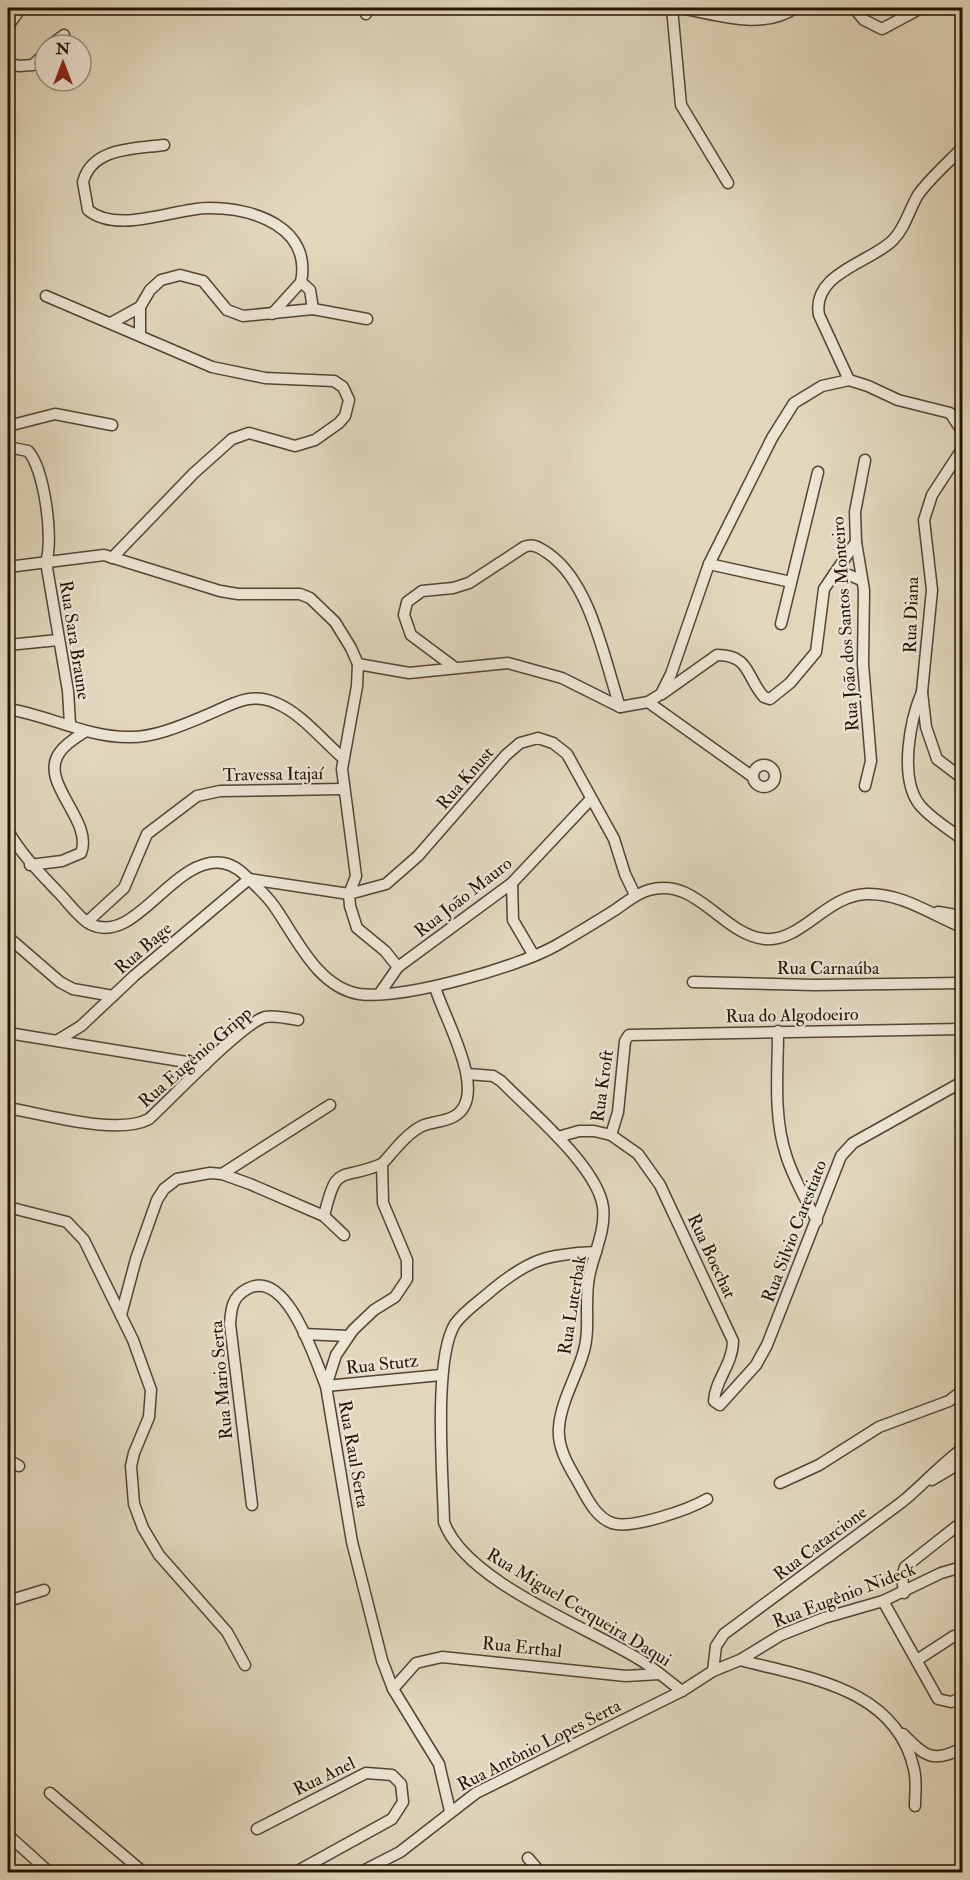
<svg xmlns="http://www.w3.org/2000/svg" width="970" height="1880" font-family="'IM FELL Double Pica',serif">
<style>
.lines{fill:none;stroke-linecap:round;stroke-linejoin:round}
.minor-casing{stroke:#544431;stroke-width:13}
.minor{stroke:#ece5d4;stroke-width:10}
.labels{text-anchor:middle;stroke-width:4.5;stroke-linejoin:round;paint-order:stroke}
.street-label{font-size:18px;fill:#241302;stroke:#ece5d4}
</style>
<rect width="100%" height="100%" fill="#e2d7bd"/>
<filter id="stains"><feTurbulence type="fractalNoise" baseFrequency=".00333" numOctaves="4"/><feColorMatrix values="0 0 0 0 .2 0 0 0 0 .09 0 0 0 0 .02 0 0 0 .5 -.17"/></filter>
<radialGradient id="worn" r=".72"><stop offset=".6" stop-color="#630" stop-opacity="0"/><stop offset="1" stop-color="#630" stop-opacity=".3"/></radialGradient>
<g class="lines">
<defs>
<g id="minor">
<polyline points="363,8 366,14"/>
<polyline points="672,8 681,105 728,183"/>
<path d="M680,8C717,14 761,31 795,8"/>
<polyline points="854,8 864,20 882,29 921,8"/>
<polyline points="8,26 21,8"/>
<polyline points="50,45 64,35"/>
<polyline points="8,63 19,66 33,65 45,53"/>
<path d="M164,145C135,149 92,147 83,182L88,210C118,235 174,208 209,208C255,208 312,228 301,282L310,290L313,309"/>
<polyline points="46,296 212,367 265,378 334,381 343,387 349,400 345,416 339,423 315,440 295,446 249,433 232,439 194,473 112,558"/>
<polyline points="140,307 140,335"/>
<polyline points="272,314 301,282"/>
<polyline points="111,323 140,307 150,290 161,280 180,275 203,281 227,310 243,316 313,309 367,319"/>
<path d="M849,380L819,315C811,273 872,262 893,240C905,228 909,210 918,195C930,178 948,163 962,148"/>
<polyline points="8,426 55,414 112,425"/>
<path d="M8,447L28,451C44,468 54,539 46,562L68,691L70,724"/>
<polyline points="962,449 932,495 924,520 932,590 922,692 926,727 937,759 962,778"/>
<polyline points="865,460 855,512 856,542 864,590 863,664 871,761 865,786"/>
<polyline points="709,564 791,582"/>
<polyline points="8,567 104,555 220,591 238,594 300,594 310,598 335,622 351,648 358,664 357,686 342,769 356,876 349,894 350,906 357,928 385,951 398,967"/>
<polyline points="834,574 849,575 861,580"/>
<polyline points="781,624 818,472"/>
<polyline points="8,645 58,640"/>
<polyline points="358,664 409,673 508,663 562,678 620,707 648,702 661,694 671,674 709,564 772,438 794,403 822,386 849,380 868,386 898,400 950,413 962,431"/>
<path d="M454,667L411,635L404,615L407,602L422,591L453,588L469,583L524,547C534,543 540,548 549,554C591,584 604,659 620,707"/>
<path d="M922,692C910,720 899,777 919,804C930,818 949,829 962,839"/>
<path d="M662,694L717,655C751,655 746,678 764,697L770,699L790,683L816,652L824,589L856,542"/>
<polyline points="648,702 753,777"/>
<path d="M8,709C48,715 86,737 128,737C154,738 183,725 207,715C231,705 250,691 276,703C301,713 323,741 343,758"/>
<circle cx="764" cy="776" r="11"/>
<path d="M8,831C22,855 39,872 58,892C68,902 78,917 90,924C136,947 173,855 223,863C235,865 243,873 251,881C259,889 268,897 274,906C296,937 317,987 359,994C402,1000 519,967 557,945C576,934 596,922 615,910C627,902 635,894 649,890C697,876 722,935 765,939C802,942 826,895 867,894C902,893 932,915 962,927"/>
<path d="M30,865L62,861L81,853C94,820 37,782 60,752C66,743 77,737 86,731"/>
<polyline points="249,879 349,894 386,884 418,856 506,755 520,743 538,738 553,743 567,754 614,839 625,874 635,895"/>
<polyline points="512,883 513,920 534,956"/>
<polyline points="938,912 962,916"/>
<polyline points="87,922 124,888 147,834 197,796 220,791 343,789"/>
<polyline points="8,937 60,982 73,989 113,996"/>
<polyline points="693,982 815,985 962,983"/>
<path d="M435,987C443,1017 492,1097 453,1117C443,1122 432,1122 422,1126C406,1134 394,1151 382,1164L383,1203L407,1260V1279L395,1297L374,1310L353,1330L336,1355L326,1386L352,1542L382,1660L393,1689L439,1764L450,1811"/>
<polyline points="380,993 398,967 512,883 590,800"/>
<path d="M778,1031C778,1072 773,1115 786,1155C793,1178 806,1200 817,1221"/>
<polyline points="8,1033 205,1065"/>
<polyline points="58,1040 81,1026 134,976 249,879"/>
<path d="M468,1074L493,1076L501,1081C530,1111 597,1166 603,1207C606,1231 593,1255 589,1277C584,1303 591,1330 583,1354C576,1377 561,1402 559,1427C557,1447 568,1465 578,1482C586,1496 595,1517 612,1523C631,1530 690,1509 707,1499"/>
<path d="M8,1108C44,1114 117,1136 149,1119C172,1098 241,1024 265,1017C275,1015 287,1018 298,1020"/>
<polyline points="611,1135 618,1112 625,1041 629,1035 962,1029"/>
<path d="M558,1137L579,1131H594L611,1135L638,1154L660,1185L733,1341C733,1364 715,1380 714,1401L720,1405L756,1365L767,1345L841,1156L853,1143L962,1082"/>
<polyline points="222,1174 330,1105"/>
<polyline points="8,1207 67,1222 84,1240 133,1340 151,1390 149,1417 134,1453 131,1466 134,1504 143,1528 159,1555 227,1632 245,1665"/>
<path d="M324,1216C337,1162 338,1182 382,1164"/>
<path d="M596,1252C547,1254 530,1259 492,1290C480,1301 464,1311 455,1324C433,1359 443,1477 444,1522C465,1581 585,1626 637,1658C653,1667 667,1680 682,1691"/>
<polyline points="121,1315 136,1259 157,1200 164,1189 177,1179 210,1173 222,1174 250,1184 324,1216 344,1235"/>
<polyline points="304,1334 348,1336"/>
<polyline points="326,1386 441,1375"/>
<polyline points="8,1460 19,1466"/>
<polyline points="932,1480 962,1462"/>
<polyline points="780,1483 819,1465 879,1427 949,1401 962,1391"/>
<path d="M252,1505L230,1324C231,1309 232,1297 247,1289C287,1267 315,1360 326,1386"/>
<polyline points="904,1593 902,1576 905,1567 962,1522"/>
<polyline points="8,1601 44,1590"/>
<polyline points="883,1601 938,1699 951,1702 962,1698"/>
<path d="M740,1660C808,1678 896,1688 914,1769C917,1781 915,1794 915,1806"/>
<polyline points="917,1660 954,1636 962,1637"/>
<path d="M713,1671L716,1646L724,1634L902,1502C923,1485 940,1465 962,1449"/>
<polyline points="393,1689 416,1663 442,1657 626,1676 659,1674"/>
<path d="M903,1734C925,1756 933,1764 962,1748"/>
<polyline points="50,1793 143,1872"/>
<polyline points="257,1829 366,1773 392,1775 401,1784 403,1802 392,1819 296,1872"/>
<polyline points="8,1835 49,1872"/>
<polyline points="528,1858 540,1872"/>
<polyline points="361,1872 400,1852 476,1793 682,1691 713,1671 740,1660 781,1635 824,1618 883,1601 941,1573 962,1567"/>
</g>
</defs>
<!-- minor casing -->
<use href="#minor" class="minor-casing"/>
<!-- minor -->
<use href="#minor" class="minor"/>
</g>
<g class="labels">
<!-- street labels -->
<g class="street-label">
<text transform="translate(911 615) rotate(-88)" y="6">Rua Diana</text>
<text transform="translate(845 624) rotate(-94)" y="6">Rua João dos Santos Monteiro</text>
<text transform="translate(75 640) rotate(81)" y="6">Rua Sara Braune</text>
<text transform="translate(273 774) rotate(-1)" y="6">Travessa Itajaí</text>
<text transform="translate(465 778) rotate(-49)" y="6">Rua Knust</text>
<text transform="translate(463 897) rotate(-38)" y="6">Rua João Mauro</text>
<text transform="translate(143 948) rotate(-41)" y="6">Rua Bage</text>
<text x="828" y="974">Rua Carnaúba</text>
<text transform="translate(792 1015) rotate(-1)" y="6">Rua do Algodoeiro</text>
<text transform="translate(195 1057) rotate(-41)" y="6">Rua Eugênio Gripp</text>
<text transform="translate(602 1086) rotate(-82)" y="6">Rua Kroft</text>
<text transform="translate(794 1231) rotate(-69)" y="6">Rua Silvio Carestiato</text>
<text transform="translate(712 1256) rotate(65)" y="6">Rua Boechat</text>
<text transform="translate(572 1305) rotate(-81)" y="6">Rua Luterbak</text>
<text transform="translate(382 1364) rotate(-6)" y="6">Rua Stutz</text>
<text transform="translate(221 1380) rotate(-95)" y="6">Rua Mario Serta</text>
<text transform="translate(354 1454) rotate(80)" y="6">Rua Raul Serta</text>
<text transform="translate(820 1543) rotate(-37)" y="6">Rua Catarcione</text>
<text transform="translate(844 1595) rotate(-21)" y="6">Rua Eugênio Nideck</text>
<text transform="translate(579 1607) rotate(31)" y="6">Rua Miguel Cerqueira Daqui</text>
<text transform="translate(522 1647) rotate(6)" y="6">Rua Erthal</text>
<text transform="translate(539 1745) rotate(-27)" y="6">Rua Antônio Lopes Serta</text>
<text transform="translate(324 1776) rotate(-26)" y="6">Rua Anel</text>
</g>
</g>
<!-- margin -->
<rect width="970" height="1880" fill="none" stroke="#e2d7bd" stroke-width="30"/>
<rect x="9" y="9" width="952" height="1862" fill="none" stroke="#241302" stroke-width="3"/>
<rect x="15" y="15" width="940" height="1850" fill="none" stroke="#241302" stroke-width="1.5"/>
<!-- north arrow -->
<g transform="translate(63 63)"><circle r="28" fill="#ece5d4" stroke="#9c9180" stroke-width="1.5"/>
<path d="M0-4.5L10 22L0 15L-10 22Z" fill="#8f2418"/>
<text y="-9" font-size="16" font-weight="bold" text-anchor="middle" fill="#241302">N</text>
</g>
<rect width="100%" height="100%" filter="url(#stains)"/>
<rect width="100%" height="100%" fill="url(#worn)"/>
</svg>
